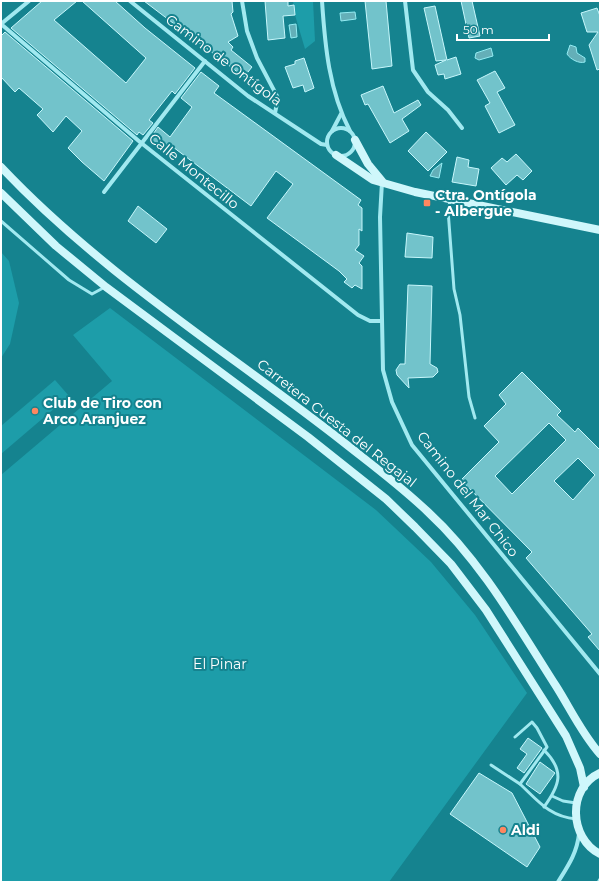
<svg xmlns="http://www.w3.org/2000/svg" width="601" height="883" font-family="Montserrat,sans-serif">
<style>
.green{fill:#1d9da9}
.water{fill:#64afb8;stroke:#93ecf3}
.building{fill:#72c3cb;stroke:#c7f7fc;fill-rule:evenodd}
.lines{fill:none;stroke-linecap:round;stroke-linejoin:round}
.lane{stroke:#a1e9f0;stroke-width:3}
.street{stroke:#a1e9f0;stroke-width:4}
.secondary{stroke:#cff7fb;stroke-width:8}
.poi-dot{fill:#ff8760;stroke:#15838f;stroke-width:1.5}
.labels{text-anchor:middle;stroke-width:4;stroke-linejoin:round;paint-order:stroke}
.street-label{font-size:14px;fill:#fff;stroke:#15838f}
.poi-label{font-size:14px;font-weight:bold;fill:#fff;stroke:#15838f;text-anchor:start}
.park-label{font-size:14px;fill:#fff;stroke:#15838f}
</style>
<rect width="100%" height="100%" fill="#15838f"/>
<!-- green -->
<g class="green">
<polygon points="293,1 313,1 315,41 305,49 295,15"/>
<polygon points="1,252 9,261 19,303 10,344 1,358"/>
<polygon points="110,308 376,510 431,562 475,615 527,693 389,882 1,882 1,475 112,381 73,335"/>
<polygon points="55,380 69,396 1,454 1,426"/>
</g>
<!-- water -->
<g class="water">
<polygon points="355,12 356,19 341,21 340,13"/>
<polygon points="296,24 297,37 291,38 289,25"/>
<path d="M570,45L576,47L577,53L585,58V62C579,64 570,59 567,54Z"/>
<polygon points="491,48 493,56 479,60 475,58 476,53"/>
<polygon points="442,163 439,178 430,176 433,170"/>
</g>
<!-- building -->
<g class="building">
<polygon points="42,1 77,1 54,20 126,83 146,58 82,1 115,1 145,28 195,68 175,94 172,91 149,120 153,123 143,135 139,132 137,135 11,28"/>
<polygon points="144,1 232,1 233,12 231,14 238,36 228,42 233,47 231,50 252,67 244,77"/>
<polygon points="265,1 288,1 288,6 294,5 295,15 283,16 285,38 268,40"/>
<polygon points="365,1 386,1 392,66 372,69"/>
<polygon points="461,1 472,1 480,36 469,38"/>
<polygon points="435,6 447,60 456,57 461,74 445,79 444,74 438,75 435,65 446,60 436,61 424,8"/>
<polygon points="597,8 600,16 600,69 597,70 589,45 598,32 587,32 581,13"/>
<polygon points="5,32 133,141 104,181 82,162 68,148 82,131 66,116 53,132 37,115 43,109 19,88 15,92 1,77 1,36"/>
<polygon points="304,58 314,88 305,92 303,85 293,88 285,67 295,64 295,61"/>
<polygon points="495,71 505,88 497,92 515,125 499,133 485,106 490,103 477,80"/>
<polygon points="201,72 219,86 214,93 361,200 358,205 362,208 362,231 359,229 359,245 355,250 364,256 359,263 362,266 362,289 355,285 352,288 344,282 347,279 339,271 267,218 293,184 276,171 251,206 173,147 168,154 149,140 158,127 170,137 192,107 181,98"/>
<polygon points="383,86 394,113 418,100 421,105 402,119 409,131 390,143 368,104 365,105 361,95"/>
<polygon points="426,132 447,152 428,171 408,151"/>
<polygon points="516,154 532,171 523,180 517,175 506,185 491,168 502,158 507,162"/>
<polygon points="457,157 469,160 468,167 479,169 476,186 452,182"/>
<polygon points="138,206 167,229 156,243 128,221"/>
<polygon points="407,233 433,237 432,258 405,257"/>
<polygon points="408,285 432,286 430,364 437,368 438,372 433,377 408,378 409,388 397,375 396,370 400,364 405,364"/>
<path d="M522,372L561,411L557,415L575,432L578,428L600,450V651L588,637L592,634L526,558L532,552L461,480L499,442L484,426L506,404L499,395ZM549,423L566,440L512,494L495,476ZM578,458L595,475L573,500L554,481Z"/>
<polygon points="528,738 542,748 524,773 517,768 527,754 520,749"/>
<polygon points="540,762 555,773 540,794 526,784"/>
<polygon points="479,773 512,793 540,847 527,867 450,814"/>
</g>
<g class="lines">
<!-- lane -->
<g class="lane">
<polyline points="450,201 448,210 454,289 460,315 469,397 475,418"/>
<polyline points="1,221 69,280 92,294 105,287"/>
<polyline points="491,765 520,784 547,747 537,728 532,722 515,737"/>
<path d="M520,784C538,801 550,817 576,819"/>
<polyline points="552,796 563,801 576,803"/>
<path d="M544,807C560,785 565,771 544,750"/>
</g>
<!-- street -->
<g class="street">
<polyline points="130,1 248,96 321,144 327,145"/>
<polyline points="242,1 247,31 257,58 278,98 275,113"/>
<path d="M322,1C325,46 329,91 350,131"/>
<polyline points="405,1 413,70 428,92 448,110 462,128"/>
<polyline points="1,24 140,142 358,315 370,321 381,321"/>
<polyline points="1,24 29,1"/>
<circle cx="341" cy="142" r="14"/>
<polyline points="332,131 341,114"/>
<polyline points="382,182 380,217 383,370 392,402 412,445 600,674"/>
<polyline points="104,192 205,61"/>
<path d="M558,882C568,866 577,853 579,834"/>
<polyline points="599,882 600,880"/>
</g>
<!-- secondary -->
<g class="secondary">
<polyline points="355,140 368,164 382,181"/>
<polyline points="336,155 373,180 415,192 600,230"/>
<path d="M1,167C102,274 227,351 342,441C371,464 401,486 428,512C481,561 517,625 556,686C570,708 582,734 600,754"/>
<polyline points="1,193 56,246 106,287 308,437 386,499 415,527 451,564 486,610 566,736 580,768 584,787"/>
<path d="M600,773C567,788 569,838 600,854"/>
</g>
</g>
<!-- markers -->
<g class="poi-dot">
<rect x="423" y="199" width="8" height="8" rx="2"/>
<circle cx="35" cy="411" r="4"/>
<circle cx="503" cy="830" r="4"/>
</g>
<g class="labels">
<!-- street labels -->
<g class="street-label">
<text transform="translate(224 60) rotate(37)" y="5">Camino de Ontígola</text>
<text transform="translate(194 171) rotate(39)" y="5">Calle Montecillo</text>
<text transform="translate(337 423) rotate(38)" y="5">Carretera Cuesta del Regajal</text>
<text transform="translate(468 494) rotate(52)" y="5">Camino del Mar Chico</text>
</g>
<!-- poi labels -->
<g class="poi-label">
<text x="435" y="200">Ctra. Ontígola<tspan x="435" dy="16">- Albergue</tspan></text>
<text x="43" y="408">Club de Tiro con<tspan x="43" dy="16">Arco Aranjuez</tspan></text>
<text x="511" y="835">Aldi</text>
</g>
<!-- park labels -->
<g class="park-label">
<text x="220" y="669">El Pinar</text>
</g>
</g>
<!-- border -->
<rect width="601" height="883" fill="none" stroke="#ffffff" stroke-width="4"/>
<!-- scale -->
<path d="M457 34v6h92v-6" fill="none" stroke="#ffffff" stroke-width="2"/>
<text x="463" y="34" font-size="12" fill="#ffffff" stroke="#15838f" stroke-width="3" paint-order="stroke">50 m</text>
</svg>
